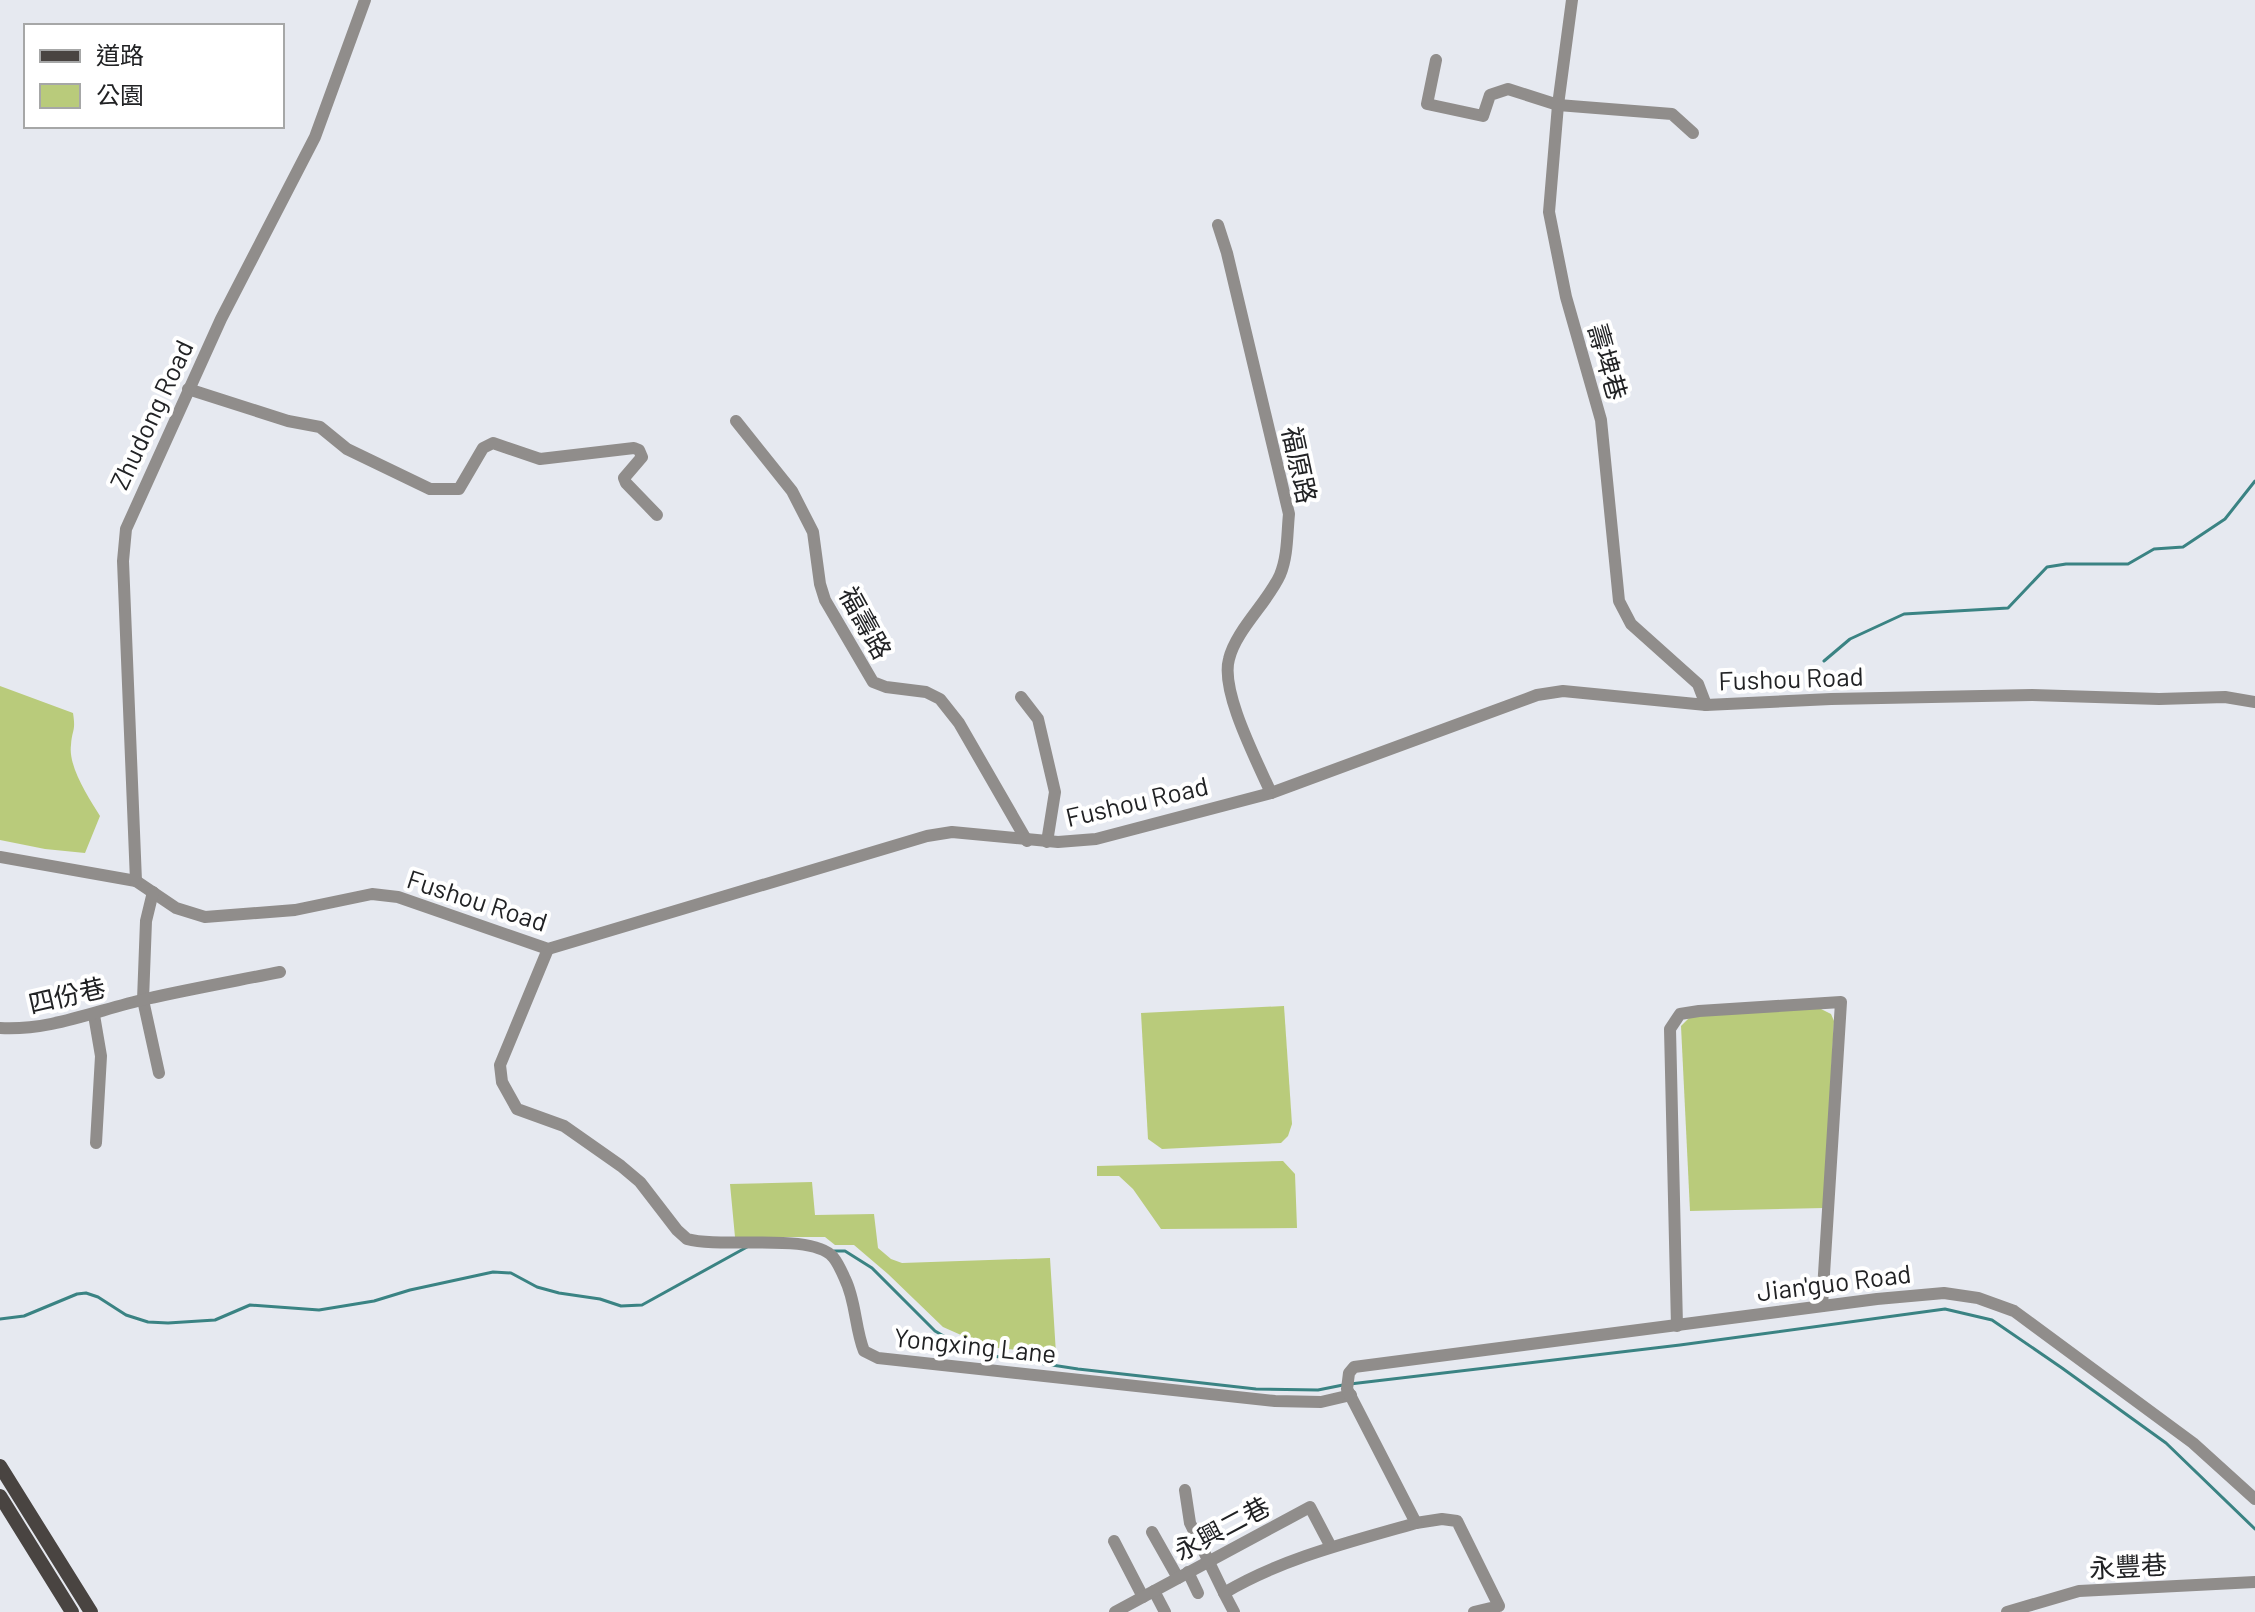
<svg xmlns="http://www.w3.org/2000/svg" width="2255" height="1612" font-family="Barlow,'Noto Sans TC',sans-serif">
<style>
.green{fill:#b9cb7b}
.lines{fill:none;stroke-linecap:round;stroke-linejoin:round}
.stream{stroke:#3a8383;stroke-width:3}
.minor{stroke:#908d8b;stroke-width:12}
.major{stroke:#494441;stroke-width:14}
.labels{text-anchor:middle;stroke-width:8;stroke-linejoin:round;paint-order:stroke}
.street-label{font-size:26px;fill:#212224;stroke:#fff}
</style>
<rect width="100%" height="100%" fill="#e6e9f0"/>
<!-- green -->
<g class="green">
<path d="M0,686L73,713C76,732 72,729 71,745C68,767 89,798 100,816L85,853L45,849L0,840Z"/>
<polygon points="1284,1006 1292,1124 1288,1136 1281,1143 1162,1149 1148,1139 1141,1013"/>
<polygon points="1819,1008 1831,1014 1834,1021 1824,1208 1690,1211 1681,1026 1691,1016"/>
<polygon points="1283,1161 1295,1174 1297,1228 1161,1229 1133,1189 1119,1176 1097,1176 1097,1166"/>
<polygon points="812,1182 815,1215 874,1214 878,1248 891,1259 902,1263 1050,1258 1056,1354 988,1347 943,1327 888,1274 854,1245 835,1245 825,1237 735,1237 730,1184"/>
</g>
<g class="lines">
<!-- stream -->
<g class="stream">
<polyline points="1824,661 1850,639 1904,614 2008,608 2047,567 2066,564 2128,564 2154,549 2183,547 2225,519 2255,481"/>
<polyline points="834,1251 845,1251 872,1268 935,1331 973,1353 1078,1369 1256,1389 1318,1390 1343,1385"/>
<polyline points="0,1319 24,1316 77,1294 86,1293 98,1297 126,1315 148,1322 168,1323 215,1320 250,1305 319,1310 374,1301 410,1290 493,1272 511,1273 537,1287 559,1293 600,1299 621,1306 642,1305 747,1247"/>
<polyline points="1350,1384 1680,1345 1945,1309 1992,1320 2062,1368 2166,1443 2255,1529"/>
</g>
<!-- minor -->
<g class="minor">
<polyline points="1572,0 1558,105 1549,212 1566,297 1601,420 1619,601 1631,624 1698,684 1706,705"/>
<polyline points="1436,60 1427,104 1483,116 1490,95 1508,89 1558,105 1672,114 1693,133"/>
<path d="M1218,225L1227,253L1289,514C1287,533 1288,556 1280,575C1268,602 1236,630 1229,659C1220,691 1257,761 1271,793"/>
<polyline points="188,389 288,421 320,427 347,449 430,489 459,489 483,448 493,443 540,459 634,448 639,450 642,457 624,478 626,483 657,515"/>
<polyline points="736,421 792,491 813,532 820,584 825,600 873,682 886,687 926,692 940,699 959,723 1027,841"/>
<polyline points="1021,697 1038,719 1055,792 1047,842"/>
<polyline points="0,857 136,881 176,908 205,917 295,910 372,894 398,897 548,949 927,836 952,832 1058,842 1096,839 1271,793 1537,695 1563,691 1706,705 1831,699 2032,695 2159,699 2225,697 2255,702"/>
<polyline points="136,881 123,561 126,529 221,319 315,137 365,0"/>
<polyline points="153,892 146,921 143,1000 159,1073"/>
<path d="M548,949L500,1065L502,1082L517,1109L564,1126L621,1166L640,1182L677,1230L687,1239C722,1249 811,1232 833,1257C838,1263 842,1272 845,1279C856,1301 855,1329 864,1351L878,1358L1275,1401L1321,1402L1351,1395"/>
<polyline points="94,1015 101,1056 96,1143"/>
<path d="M0,1028C50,1031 97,1010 146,999C190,989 235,981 280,972"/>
<polyline points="1677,1326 1670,1029 1680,1014 1699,1011 1841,1002 1822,1306"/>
<polyline points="1185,1490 1190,1523 1224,1593"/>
<polyline points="1416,1523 1442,1519 1457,1521 1499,1606 1474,1612"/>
<polyline points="1152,1532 1178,1578"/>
<polyline points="1114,1541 1143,1597"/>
<polyline points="1188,1572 1198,1593"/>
<polyline points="1154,1591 1165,1612"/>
<polyline points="1115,1612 1310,1507 1331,1547"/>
<path d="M1234,1612L1224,1593C1283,1558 1350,1542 1416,1523L1347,1389L1349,1373L1354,1367L1877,1299L1944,1293L1978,1298L2014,1311L2193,1443L2255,1499"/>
<polyline points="2007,1612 2079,1591 2255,1582"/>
</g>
<!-- major -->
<g class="major">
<polyline points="0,1466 91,1612"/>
<polyline points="0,1496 72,1612"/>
</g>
</g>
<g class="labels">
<!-- street labels -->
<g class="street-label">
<text transform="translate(1607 362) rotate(74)" y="9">壽埤巷</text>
<text transform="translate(152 415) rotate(-65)" y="9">Zhudong Road</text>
<text transform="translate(1299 465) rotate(78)" y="9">福原路</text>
<text transform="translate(865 623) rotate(61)" y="9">福壽路</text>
<text transform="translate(1791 679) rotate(-2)" y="9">Fushou Road</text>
<text transform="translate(1137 802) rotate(-13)" y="9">Fushou Road</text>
<text transform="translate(477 901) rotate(18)" y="9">Fushou Road</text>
<text transform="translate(67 996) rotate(-13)" y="9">四份巷</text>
<text transform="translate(1834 1283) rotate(-7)" y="9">Jian'guo Road</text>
<text transform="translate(975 1346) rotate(6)" y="9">Yongxing Lane</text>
<text transform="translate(1222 1529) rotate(-28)" y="9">永興二巷</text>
<text transform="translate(2128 1567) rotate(-3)" y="9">永豐巷</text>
</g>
</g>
<!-- legend -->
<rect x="24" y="24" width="260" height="104" fill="#ffffff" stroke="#a6a7a7" stroke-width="2"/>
<rect x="40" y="50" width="40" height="12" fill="#494441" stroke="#a6a7a7" stroke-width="2"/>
<text x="96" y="64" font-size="24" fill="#212224">道路</text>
<rect x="40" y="84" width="40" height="24" fill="#b9cb7b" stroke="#a6a7a7" stroke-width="2"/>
<text x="96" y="104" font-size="24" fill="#212224">公園</text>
</svg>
